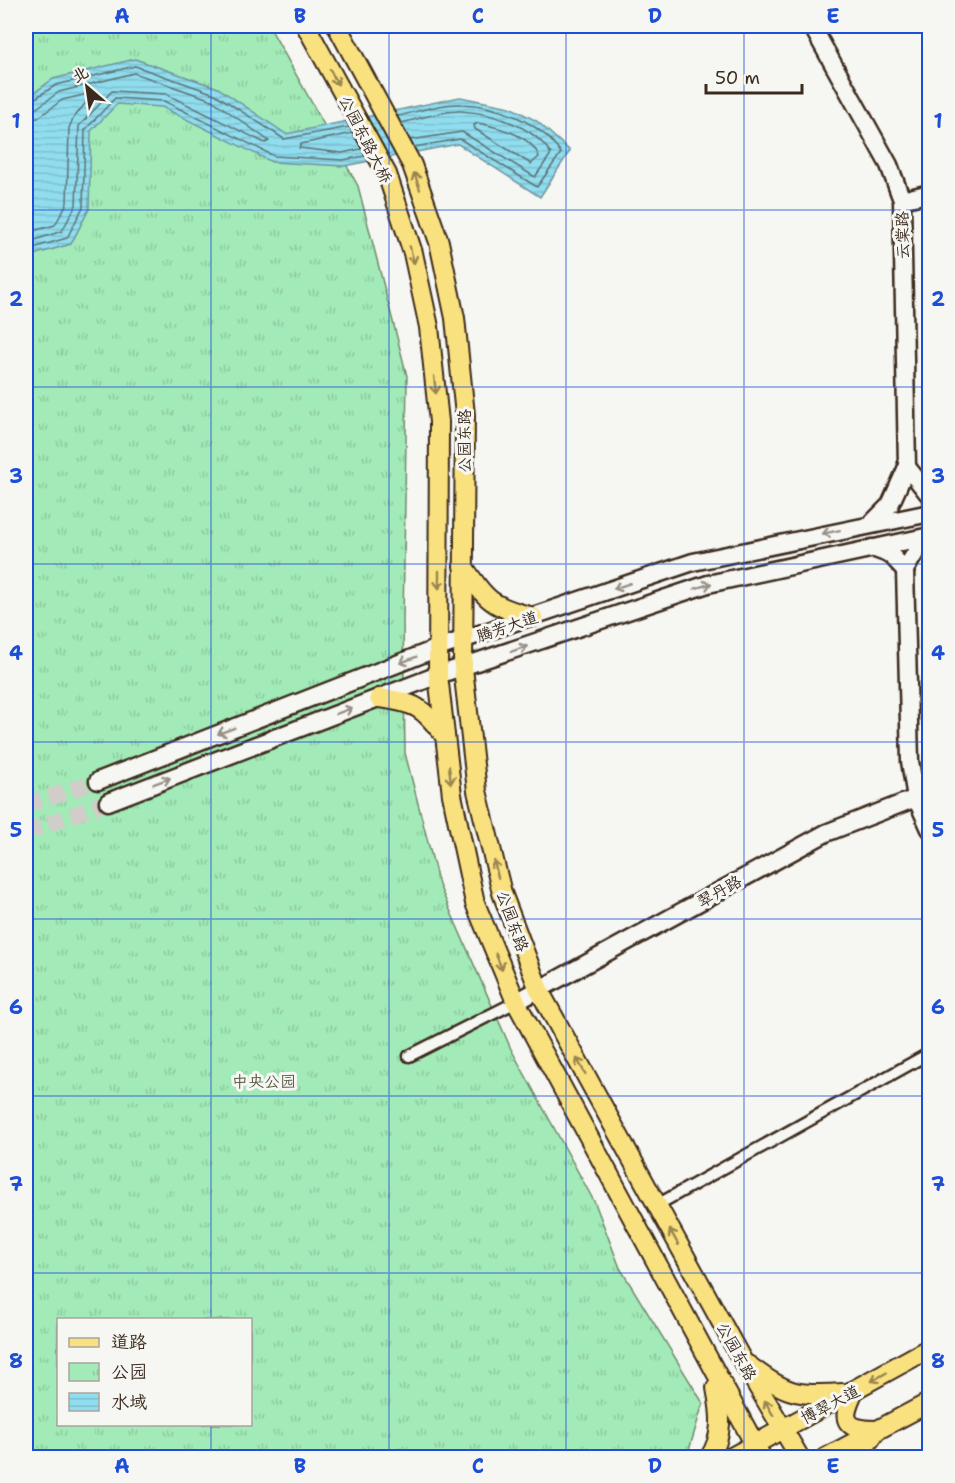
<svg xmlns="http://www.w3.org/2000/svg" width="955" height="1483" font-family="'Shantell Sans','LXGW WenKai TC',sans-serif">
<style>
.park{fill:url(#park-tufts);stroke:#6e8a6a;stroke-width:1.5;fill-rule:evenodd}
.water{fill:url(#water-rules);stroke:#6e959c;stroke-width:1.5}
.lines{fill:none;stroke-linecap:round;stroke-linejoin:round}
.shore{stroke:#5d7272;stroke-width:1.5}
.secondary-tunnel{stroke:#d1cdc8;stroke-width:16;stroke-dasharray:16 8;stroke-linecap:butt}
.street-casing{stroke:#3b2a1e;stroke-width:15}
.secondary-casing{stroke:#3b2a1e;stroke-width:21}
.primary-casing{stroke:#3b2a1e;stroke-width:22}
.street{stroke:#f6f6f2;stroke-width:10}
.secondary{stroke:#f6f6f2;stroke-width:16}
.primary{stroke:#fae180;stroke-width:18}
.oneway{stroke:#9a864f}
.oneway2{stroke:#989088}
.grid{fill:none;stroke:#1d4ed8;stroke-width:1.5;stroke-opacity:0.55}
.labels{text-anchor:middle;stroke-width:6;stroke-linejoin:round;paint-order:stroke}
.street-label{font-size:16px;fill:#3b2a1e;stroke:#f6f6f2}
.park-label{font-size:16px;fill:#555a44;stroke:#f6f6f2}
.neatline{fill:none;stroke:#1d4ed8;stroke-width:2}
.grid-label{font-size:20px;text-anchor:middle;font-weight:bold;fill:#1d4ed8}
</style>
<defs>
<pattern id="park-tufts" width="24" height="20" patternUnits="userSpaceOnUse" patternTransform="scale(1.5)"><rect width="24" height="20" fill="#a2eab7"/><path d="M3 7l-1-3M5 7V3M7 7l1-3M15 17l-1-3M17 17v-4M19 17l1-3" fill="none" stroke="#8cc99d"/></pattern>
<pattern id="water-rules" width="6" height="5" patternUnits="userSpaceOnUse" patternTransform="scale(1.5)"><rect width="6" height="5" fill="#90ddf0"/><path d="M0 2.5h6" fill="none" stroke="#7dbecd"/></pattern>
</defs>
<rect width="100%" height="100%" fill="#f6f6f2"/>
<filter id="ink" filterUnits="userSpaceOnUse"><feTurbulence type="fractalNoise" baseFrequency=".0167" numOctaves="2"/><feDisplacementMap in="SourceGraphic" scale="12" xChannelSelector="R" yChannelSelector="G"/><feConvolveMatrix kernelMatrix="1 2 1 2 8 2 1 2 1" color-interpolation-filters="sRGB"/></filter>
<g filter="url(#ink)">
<!-- park -->
<path class="park" d="M26,26H269L358,186L407,376L403,621L405,753L439,885L511,1049L595,1203L620,1268L703,1403L687,1457H26ZM58,1320H250V1424H58Z"/>
<!-- water -->
<polygon class="water" points="135,59 218,88 286,134 460,97 510,107 537,121 570,151 540,197 458,144 344,166 272,162 162,107 117,104 91,131 89,209 71,244 26,257 26,99 53,79"/>
<g class="lines">
<!-- shore -->
<g class="shore">
<polyline points="26,104 56,85 135,66 215,94 284,139 349,127"/>
<polyline points="26,111 34,110 59,92 134,73 212,100 269,141 265,143 166,94 112,91 79,126 76,205 62,231 26,243"/>
<path d="M398,116C417,112 441,103 461,104C497,105 541,122 561,153L537,187L460,139L414,147"/>
<polyline points="26,120 38,118 62,100 88,94 91,96 73,119 69,128 67,203 55,225 26,233"/>
<path d="M401,123C420,119 443,110 461,111C493,113 534,126 551,154L535,177L462,132L410,140"/>
<path d="M478,123C497,127 532,135 539,157L531,164L475,129L474,125Z"/>
<polyline points="353,133 301,144 299,148 342,153 361,149"/>
<polyline points="26,250 67,238 83,207 85,130 115,98 164,101 274,156 343,160 365,156"/>
</g>
<!-- secondary-tunnel -->
<g class="secondary-tunnel">
<polyline points="26,805 98,781"/>
<polyline points="26,832 108,802"/>
</g>
<defs>
<g id="street">
<polyline points="409,1056 516,1002"/>
<polyline points="657,1205 930,1053"/>
</g>
<g id="secondary">
<polyline points="812,26 889,165 902,200 907,467 890,505 873,522"/>
<polyline points="902,200 930,193"/>
<polyline points="907,467 930,496"/>
<polyline points="872,548 891,555 905,570 917,550 930,541"/>
<polyline points="905,570 910,761 916,798 930,829"/>
<polyline points="98,781 438,648 693,562 930,513"/>
<polyline points="108,802 438,675 708,584 930,536"/>
<polyline points="516,1002 826,833 916,798 930,796"/>
</g>
<g id="primary">
<polyline points="306,26 387,174 413,253 429,327 439,422 438,675 452,795 475,903 516,1002 762,1458"/>
<polyline points="337,26 412,165 439,242 455,318 465,415 463,668 477,791 502,893 539,990 742,1360 800,1458"/>
<path d="M463,566C488,602 491,606 533,617"/>
<path d="M379,698C418,703 421,707 445,736"/>
<path d="M748,1365C786,1393 795,1397 843,1393"/>
<path d="M854,1391C840,1419 844,1430 876,1430"/>
<path d="M709,1458C724,1436 721,1413 716,1388"/>
<polyline points="730,1458 930,1348"/>
<polyline points="825,1458 930,1402"/>
<polyline points="857,1458 874,1434"/>
</g>
</defs>
<!-- street casing -->
<use href="#street" class="street-casing"/>
<!-- secondary casing -->
<use href="#secondary" class="secondary-casing"/>
<!-- primary casing -->
<use href="#primary" class="primary-casing"/>
<!-- street -->
<use href="#street" class="street"/>
<!-- secondary -->
<use href="#secondary" class="secondary"/>
<!-- primary -->
<use href="#primary" class="primary"/>
</g>
<!-- one-way arrows -->
<defs><path id="oneway-shaft" d="M-6 0H5M1.5-3L5.5 0L1.5 3" fill="none" stroke-width="1.6" stroke-linecap="round" stroke-linejoin="round" transform="scale(1.5)"/></defs>
<g class="oneway">
<use href="#oneway-shaft" transform="translate(334 77) rotate(62)"/>
<use href="#oneway-shaft" transform="translate(417 181) rotate(-109)"/>
<use href="#oneway-shaft" transform="translate(412 255) rotate(75)"/>
<use href="#oneway-shaft" transform="translate(435 385) rotate(84)"/>
<use href="#oneway-shaft" transform="translate(439 580) rotate(90)"/>
<use href="#oneway-shaft" transform="translate(450 775) rotate(83)"/>
<use href="#oneway-shaft" transform="translate(496 869) rotate(-104)"/>
<use href="#oneway-shaft" transform="translate(499 962) rotate(68)"/>
<use href="#oneway-shaft" transform="translate(581 1066) rotate(-119)"/>
<use href="#oneway-shaft" transform="translate(674 1237) rotate(-119)"/>
<use href="#oneway-shaft" transform="translate(879 1377) rotate(150)"/>
<use href="#oneway-shaft" transform="translate(769 1408) rotate(-120)"/>
</g>
<g class="oneway2">
<use href="#oneway-shaft" transform="translate(831 532) rotate(168)"/>
<use href="#oneway-shaft" transform="translate(622 586) rotate(161)"/>
<use href="#oneway-shaft" transform="translate(703 586) rotate(-17)"/>
<use href="#oneway-shaft" transform="translate(519 649) rotate(-19)"/>
<use href="#oneway-shaft" transform="translate(408 660) rotate(159)"/>
<use href="#oneway-shaft" transform="translate(344 711) rotate(-21)"/>
<use href="#oneway-shaft" transform="translate(226 731) rotate(159)"/>
<use href="#oneway-shaft" transform="translate(162 781) rotate(-21)"/>
</g>
</g>
<!-- grid -->
<path class="grid" d="M211,26V1320M389,26V1458M566,26V1458M744,26V1458M26,210H930M26,387H930M26,564H930M26,742H930M26,919H930M26,1096H930M26,1273H930M211,1424V1458"/>
<g class="labels">
<!-- street labels -->
<g class="street-label">
<text transform="translate(366 139) rotate(63)" y="6">公园东路大桥</text>
<text transform="translate(902 235) rotate(-91)" y="6">云棠路</text>
<text transform="translate(464 441) rotate(-90)" y="6">公园东路</text>
<text transform="translate(507 626) rotate(-19)" y="6">腾芳大道</text>
<text transform="translate(719 891) rotate(-29)" y="6">翠丹路</text>
<text transform="translate(513 921) rotate(70)" y="6">公园东路</text>
<text transform="translate(737 1351) rotate(61)" y="6">公园东路</text>
<text transform="translate(830 1404) rotate(-28)" y="6">博翠大道</text>
</g>
<!-- park labels -->
<g class="park-label">
<text x="264" y="1087">中央公园</text>
</g>
</g>
<!-- margin -->
<rect width="955" height="1483" fill="none" stroke="#f6f6f2" stroke-width="66"/>
<!-- legend -->
<rect x="57" y="1318" width="195" height="108" fill="#f6f6f2" stroke="#aba49d" stroke-width="1.5"/>
<rect x="69" y="1338" width="30" height="9" fill="#fae180" stroke="#aba49d" stroke-width="1.5"/>
<text x="111" y="1348" font-size="18" fill="#3b2a1e">道路</text>
<rect x="69" y="1363" width="30" height="18" fill="url(#park-tufts)" stroke="#aba49d" stroke-width="1.5"/>
<text x="111" y="1378" font-size="18" fill="#3b2a1e">公园</text>
<rect x="69" y="1393" width="30" height="18" fill="url(#water-rules)" stroke="#aba49d" stroke-width="1.5"/>
<text x="111" y="1408" font-size="18" fill="#3b2a1e">水域</text>
<!-- north arrow -->
<g transform="translate(87 87) rotate(331)" stroke="#f6f6f2" stroke-width="4.5" paint-order="stroke">
<path d="M0-4.5L10 22L0 15L-10 22Z" fill="#3b2a1e"/>
<text y="-9" font-size="16" font-weight="bold" text-anchor="middle" fill="#3b2a1e">北</text>
</g>
<!-- scale -->
<path d="M706 84v9h96v-9" fill="none" stroke="#3b2a1e" stroke-width="3"/>
<text x="715" y="84" font-size="18" fill="#3b2a1e" stroke="#f6f6f2" stroke-width="4.5" paint-order="stroke">50 m</text>
<rect x="33" y="33" width="889" height="1417" class="neatline"/>
<g class="grid-label">
<text x="122" y="23">A</text>
<text x="300" y="23">B</text>
<text x="478" y="23">C</text>
<text x="655" y="23">D</text>
<text x="833" y="23">E</text>
<text x="16" y="128">1</text>
<text x="938" y="128">1</text>
<text x="16" y="306">2</text>
<text x="938" y="306">2</text>
<text x="16" y="483">3</text>
<text x="938" y="483">3</text>
<text x="16" y="660">4</text>
<text x="938" y="660">4</text>
<text x="16" y="837">5</text>
<text x="938" y="837">5</text>
<text x="16" y="1014">6</text>
<text x="938" y="1014">6</text>
<text x="16" y="1191">7</text>
<text x="938" y="1191">7</text>
<text x="16" y="1368">8</text>
<text x="938" y="1368">8</text>
<text x="122" y="1473">A</text>
<text x="300" y="1473">B</text>
<text x="478" y="1473">C</text>
<text x="655" y="1473">D</text>
<text x="833" y="1473">E</text>
</g>
</svg>
